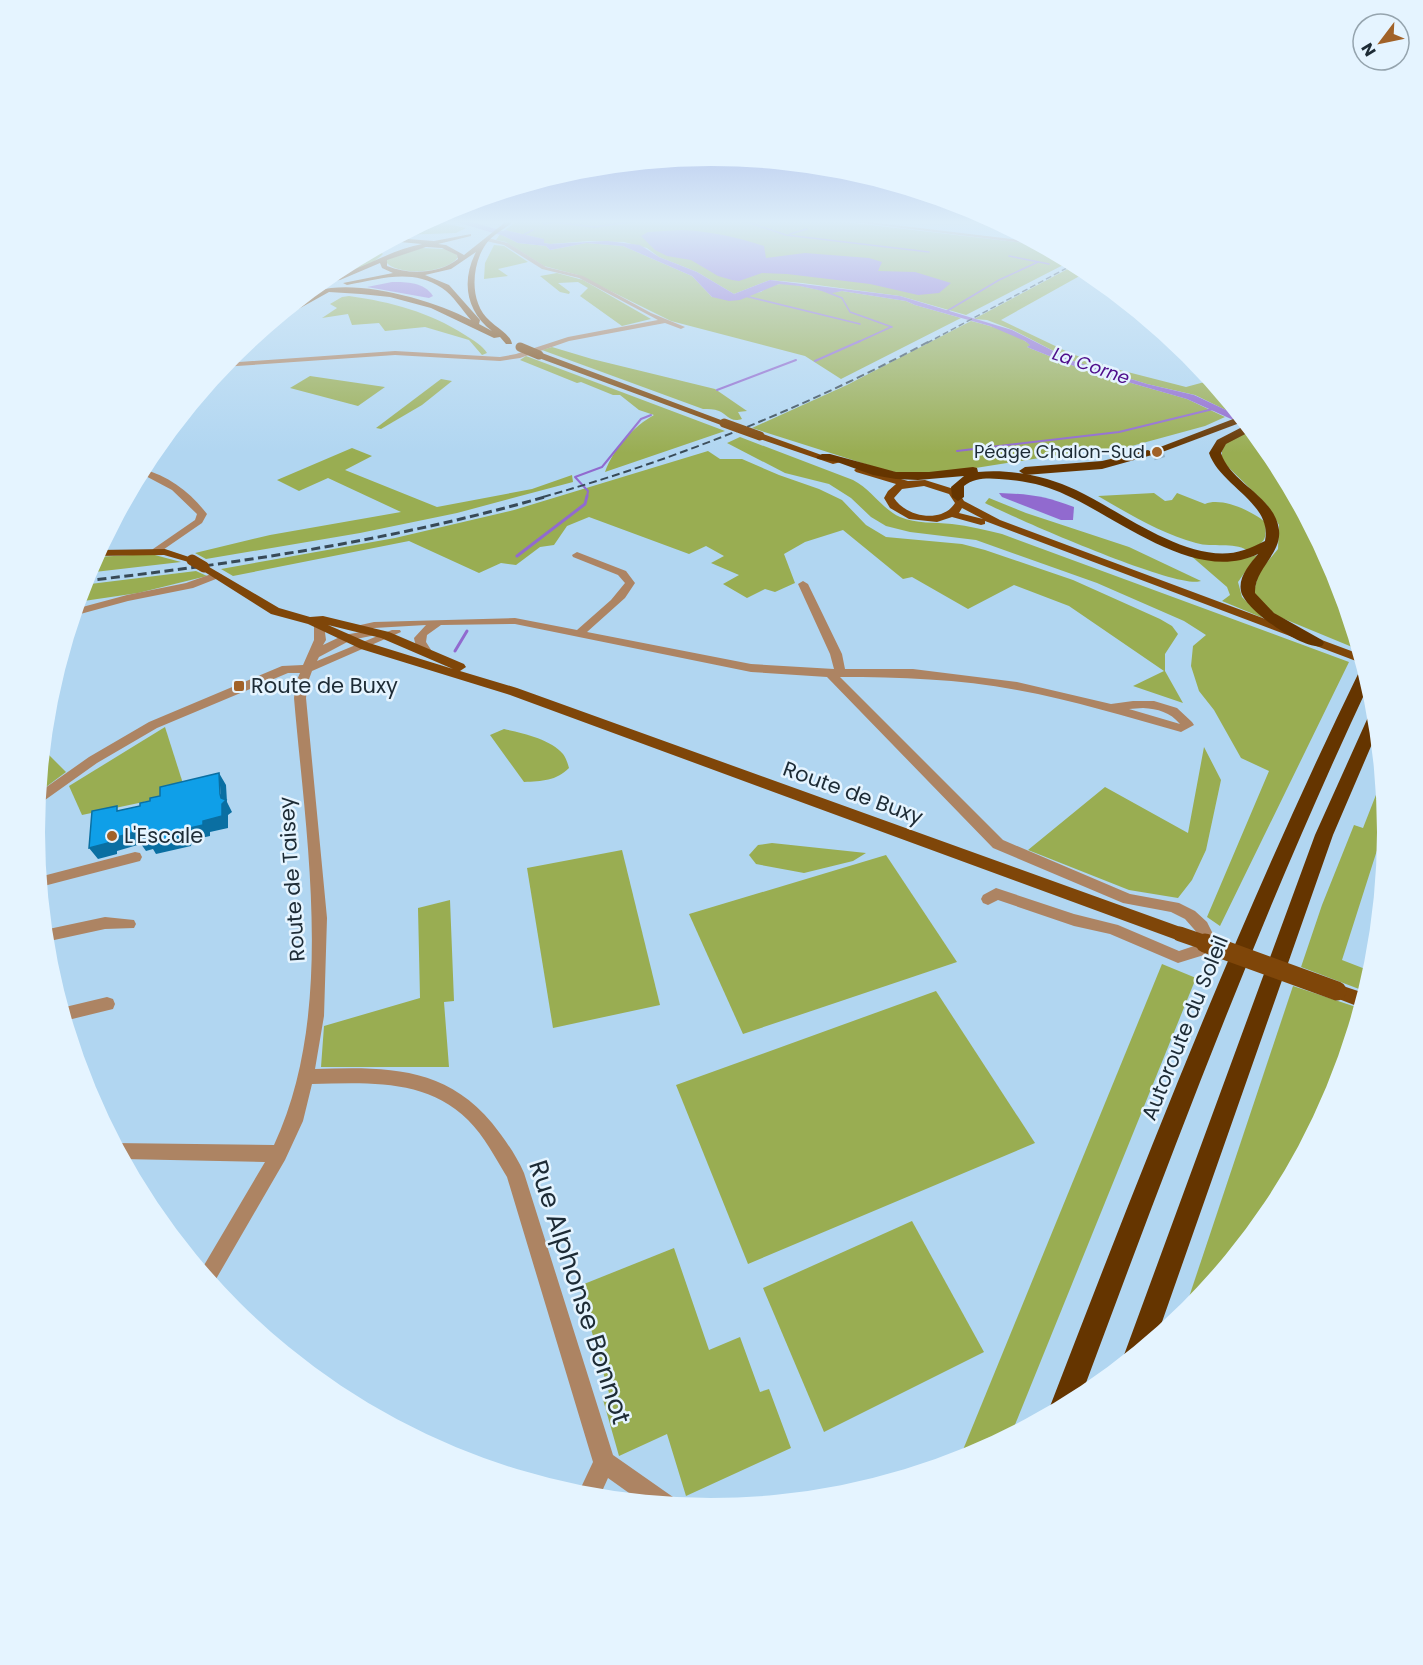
<svg xmlns="http://www.w3.org/2000/svg" width="1423" height="1665" font-family="Poppins,sans-serif">
<style>
.green{fill:#99ad52}
.water{fill:#916acf}
.lines{fill:none;stroke-linecap:round;stroke-linejoin:round}
.stream-far2{stroke:#916acf;stroke-width:1.5}
.stream-far1{stroke:#916acf;stroke-width:2}
.stream{stroke:#916acf;stroke-width:3}
.river{fill:#916acf;fill-rule:evenodd}
.highway-tunnel{stroke:#93b4cb;stroke-width:11;stroke-dasharray:11 5;stroke-linecap:butt}
.minor{fill:#ad8463;fill-rule:evenodd}
.major{fill:#7f4609;fill-rule:evenodd}
.highway{fill:#653500;fill-rule:evenodd}
.rail-far2{stroke:#384a57;stroke-width:1.5;stroke-dasharray:6 3;stroke-linecap:butt}
.rail-far1{stroke:#384a57;stroke-width:2;stroke-dasharray:8 4;stroke-linecap:butt}
.rail{stroke:#384a57;stroke-width:3;stroke-dasharray:9 4.5;stroke-linecap:butt}
.major-bridge-far3{stroke:#7f4609;stroke-width:9}
.major-bridge-far2{stroke:#7f4609;stroke-width:11}
.major-bridge-far1{stroke:#7f4609;stroke-width:15}
.major-bridge{stroke:#7f4609;stroke-width:19}
.shaded-wall{fill:#0a6fa2}
.building{fill:#0f9fe8;stroke:#0a6fa2;stroke-width:1.5}
.poi-dot{fill:#a16228;stroke:#e5f4ff;stroke-width:2}
.labels{text-anchor:middle;stroke-width:5;stroke-linejoin:round;paint-order:stroke}
.far-water-label{font-size:18px;font-style:italic;fill:#4f0e8b;stroke:#e5f4ff}
.far-poi-label{font-size:18px;fill:#1d2b35;stroke:#e5f4ff;text-anchor:end}
.poi-label{font-size:21px;fill:#1d2b35;stroke:#e5f4ff;text-anchor:start}
.street-label{font-size:21px;fill:#1d2b35;stroke:#e5f4ff}
.near-street-label{font-size:26px;fill:#1d2b35;stroke:#e5f4ff}
</style>
<rect width="100%" height="100%" fill="#b1d6f1"/>
<!-- green -->
<g class="green">
<polygon points="429,220 431,220 466,228 456,233 400,235"/>
<polygon points="518,220 828,220 1041,245 1071,261 966,315 900,296 802,283 770,280 734,294 697,272 659,257 647,248 624,242 589,241 550,244 544,243 543,239 505,230"/>
<path d="M500,234L518,243L546,246L550,250L586,243L623,246L692,276L712,297L761,292C784,272 817,296 842,291L906,301L915,305L961,318L841,379L805,356L671,321L578,275L544,266L506,242L496,240Z"/>
<polygon points="494,245 504,246 528,262 498,269 508,276 484,279 485,263"/>
<path d="M375,248L383,254C370,267 342,279 324,279L336,269Z"/>
<path d="M420,248L447,249L456,254L458,257C448,273 398,277 386,262L387,259Z"/>
<polygon points="1077,264 1095,276 1085,273 1001,320 1072,354 1112,368 1186,387 1212,380 1238,412 1234,414 1195,395 1147,384 1073,361 1013,330 987,320 974,319"/>
<polygon points="557,273 583,280 651,319 622,326 580,296 588,288 578,282 558,283 570,292 569,294 560,292 540,276"/>
<path d="M349,296C392,302 429,312 465,335C473,340 483,346 487,353L482,355L469,340L425,327L385,331L379,323L352,325L348,314L322,318L337,308L330,304L342,297Z"/>
<path d="M971,321C991,326 1013,332 1031,345L1027,347L1079,368L1187,399L1225,417L1205,426L1117,450L1077,452L944,473L904,474L881,469L752,428L847,385Z"/>
<path d="M552,347L592,359L715,389L747,411L738,412L742,419C730,423 728,415 719,411C714,409 708,409 703,409L542,350Z"/>
<path d="M526,356L725,431L605,472C613,449 634,426 654,415L639,410L620,395H613L581,382L577,383L520,360Z"/>
<polygon points="310,376 385,387 358,406 290,388"/>
<polygon points="441,379 452,381 422,405 381,429 376,428"/>
<polygon points="1252,430 1275,457 1337,574 1359,646 1357,649 1277,616 1253,595 1259,572 1278,549 1279,525 1267,505 1222,461 1222,451 1226,442"/>
<path d="M740,437L853,480C871,489 882,509 900,517C917,524 934,522 952,524C969,526 985,530 1002,534L1349,662L1220,926L1207,917L1269,771L1241,758L1214,710L1199,691L1191,666L1193,646L1206,635L1184,621L1097,583L976,540L910,532L886,526L871,517L851,498L829,484L785,473L727,443Z"/>
<polygon points="352,448 372,456 345,470 437,507 532,489 572,475 573,482 457,513 360,533 206,559 195,553 270,535 401,512 328,478 299,491 277,480"/>
<polygon points="708,451 720,459 742,459 779,475 819,489 842,500 866,525 886,537 962,544 985,550 1073,580 1160,619 1172,626 1178,634 1165,654 1165,671 1183,703 1133,686 1164,671 1069,606 1014,585 968,609 912,577 903,579 843,530 805,542 784,554 795,583 775,592 765,589 747,598 723,584 739,575 711,563 724,556 706,546 689,554 589,517 567,526 554,545 540,547 516,565 501,563 479,573 409,541 233,576 221,569 395,538 514,510"/>
<path d="M1154,493L1165,501L1172,500L1177,493L1205,504C1222,497 1252,511 1265,522C1267,542 1264,543 1247,550C1233,542 1213,548 1196,543C1162,534 1129,514 1098,496Z"/>
<path d="M989,498L1026,513L1129,547L1201,581C1178,590 1015,518 985,503Z"/>
<polygon points="151,554 181,562 86,573 95,557"/>
<path d="M1190,555C1213,559 1234,563 1257,555L1238,582L1242,597L1263,618L1222,601L1230,595L1227,587Z"/>
<polygon points="196,571 207,576 138,593 77,602 82,585"/>
<polygon points="165,727 186,793 82,815 69,786"/>
<path d="M504,729C522,733 551,739 563,754C566,758 568,764 569,768C556,781 542,781 524,782L490,735Z"/>
<polygon points="1204,747 1221,780 1206,850 1192,880 1178,898 1129,890 1028,850 1105,787 1188,833"/>
<polygon points="43,749 66,772 38,793"/>
<polygon points="1383,777 1385,802 1376,799 1387,814 1387,819 1342,960 1373,972 1367,992 1301,967 1322,905 1354,825 1363,828"/>
<polygon points="772,843 866,853 853,861 804,873 756,864 749,855 758,845"/>
<polygon points="622,850 660,1005 553,1028 527,868"/>
<polygon points="886,855 957,962 743,1034 689,914"/>
<polygon points="450,900 454,1001 444,1002 449,1067 321,1067 324,1026 420,998 418,908"/>
<polygon points="1162,964 1196,978 1010,1437 970,1458 958,1462"/>
<polygon points="1293,986 1362,1009 1337,1092 1274,1209 1190,1311 1182,1318"/>
<polygon points="936,991 1035,1143 748,1264 676,1085"/>
<polygon points="912,1221 984,1352 824,1432 763,1288"/>
<polygon points="674,1248 709,1350 740,1337 760,1392 769,1389 791,1448 686,1496 667,1434 619,1456 602,1396 609,1393 579,1286"/>
</g>
<!-- water -->
<g class="water">
<polygon points="505,230 544,239 544,243 550,244 607,241 640,245 659,257 697,272 734,294 770,280 900,296 1012,330 1073,361 1147,384 1194,395 1243,418 1251,428 1187,399 1079,368 1027,347 1030,345 1025,341 990,326 915,305 906,301 842,291 832,293 800,286 779,284 740,300 729,301 712,297 692,276 623,246 586,243 550,250 546,246 518,243 500,234"/>
<path d="M681,230C710,231 736,237 764,246L766,258L805,253L869,258L882,262L878,271L915,272L951,283L939,293L918,295L870,284L787,274L762,273L739,281L732,280L718,276L691,260L667,256L655,250L641,236L648,232Z"/>
<path d="M392,282C407,282 424,282 433,296L429,298L367,287Z"/>
<path d="M999,493C1030,494 1045,496 1074,507L1073,520H1061L1002,497Z"/>
</g>
<g class="lines">
<!-- stream-far2 -->
<g class="stream-far2">
<polyline points="741,220 786,235 929,252"/>
<polyline points="544,224 554,222 594,227 646,220"/>
<polyline points="790,234 807,229"/>
<polyline points="519,237 533,230"/>
<polyline points="1009,256 1049,264"/>
<polyline points="1088,272 1092,273"/>
<polyline points="819,289 842,298 850,312 892,327"/>
<polyline points="745,296 860,324"/>
<polyline points="947,311 999,280 1038,262"/>
<polyline points="856,343 891,327"/>
</g>
<!-- stream-far1 -->
<g class="stream-far1">
<polyline points="815,361 860,341"/>
<polyline points="717,390 796,360"/>
<polyline points="957,451 1119,432 1213,409"/>
<polyline points="587,497 588,491 575,477 602,467 641,419 651,415"/>
</g>
<!-- stream -->
<g class="stream">
<polyline points="517,556 585,504 587,496"/>
<polyline points="455,651 467,631"/>
</g>
<!-- river -->
<polygon class="river" points="449,220 465,220 537,241 532,244"/>
<!-- highway-tunnel -->
<polyline class="highway-tunnel" points="1153,455 1166,451"/>
<!-- minor -->
<g class="minor">
<polygon points="837,220 852,220 1036,242 1041,245"/>
<polygon points="488,238 508,243 546,267 583,276 651,313 685,327 681,329 665,323 569,341 520,358 500,361 395,355 222,367 226,363 395,351 500,357 516,354 568,337 658,320 579,278 542,269 504,245 486,241"/>
<path d="M142,469C169,476 190,492 207,514L202,523L157,554L152,551L153,549L195,520L197,514L172,490L140,473Z"/>
<path d="M577,552L626,571L635,583L625,598L587,632L751,664L834,669L830,654L798,584L803,581L808,584L842,654L845,669H913L1017,682L1111,704L1133,701H1154L1177,708L1192,722L1194,725L1181,732C1127,717 1073,700 1017,690C959,679 900,677 840,677L1003,840L1130,894L1179,903L1195,911L1207,922L1214,936L1204,955L1178,963L1110,934L1074,926L998,900L988,905L983,903L981,899L983,895L996,888L1074,914L1118,925L1179,951L1194,946L1200,936L1185,919L1171,912L1123,903L993,848L827,677L751,672L515,624L441,625L427,635L426,642L433,653L427,656C420,655 415,645 414,638L426,625L374,628L360,631L355,628L356,626L374,622L515,618L577,630L611,600L625,583L618,575L573,557L572,555ZM1143,708C1158,709 1170,712 1180,724L1129,709Z"/>
<polygon points="217,572 222,575 221,577 193,588 128,601 73,616 75,609 127,595 186,583"/>
<path d="M319,622L324,625L326,640L323,645L344,635L372,630L377,633L376,635L351,640L319,657L317,661L392,630H400L401,632L312,671L308,682L306,698L327,918L324,1016L315,1069C383,1067 444,1065 492,1123C504,1138 516,1155 524,1173L613,1455L673,1497L676,1506L643,1503L608,1478L599,1498L577,1496L593,1462L507,1177C495,1157 484,1136 468,1120C426,1078 366,1083 312,1084L303,1121L285,1160L212,1286L200,1272L265,1162L122,1159L113,1143L274,1145C336,1012 306,840 294,698L296,682L300,673H288L157,728L97,763L38,805V793L89,757L149,722L282,666L303,665L314,640V625Z"/>
<polygon points="1385,802 1386,812 1379,809 1377,806 1379,803"/>
<polygon points="135,852 140,853 142,857 140,861 40,887 39,877"/>
<polygon points="105,917 134,920 136,924 134,928 105,929 45,942 44,930"/>
<polygon points="107,997 113,999 115,1004 113,1009 64,1021 61,1008"/>
</g>
<!-- major -->
<g class="major">
<path d="M508,220H515C507,228 493,234 486,244C471,265 469,303 490,321C497,328 511,335 512,344H506L500,337L494,338L431,308L390,297L361,294L329,292L284,317H278C292,305 314,290 331,288C371,283 435,301 471,320C462,310 453,295 442,288C411,268 381,279 347,285L343,283L393,273L382,268L380,263L340,280L319,283C328,276 340,275 350,271C374,262 396,249 422,244L389,241L394,238L434,241L471,234V236L438,244L446,245L464,255ZM426,247L442,248L457,255L458,259C439,274 409,275 387,266V260ZM476,252C461,281 466,311 492,331L479,324L480,320L449,285L425,275L451,269Z"/>
<polygon points="536,353 542,353 729,423 721,425 536,357"/>
<polygon points="757,434 763,434 841,462 833,464 757,438"/>
<path d="M859,467L908,481L925,480L957,490L964,501L1000,520L1362,655L1364,664L985,521V524L981,525L952,517L937,522L909,519L890,508L884,498L888,491L896,484L856,472L854,470ZM924,486L949,494L955,503C942,524 906,517 894,498L902,489ZM962,508L983,519L959,513Z"/>
<polygon points="165,549 198,560 192,563 164,555 95,556 99,550"/>
<path d="M204,564L279,608L310,617L323,616L389,632L464,664L466,667L460,671L517,688L1186,929L1188,934L1186,939L1180,941L1174,939L507,694L361,649L308,624L271,614L200,569L198,567ZM328,625L381,638L453,669L369,643Z"/>
<polygon points="1337,984 1367,994 1362,1008 1331,996 1328,991 1331,986"/>
</g>
<!-- highway -->
<g class="highway">
<polygon points="1241,416 1245,421 1165,451 1161,452 1155,449"/>
<path d="M1248,424L1253,430L1226,444L1221,453C1231,484 1275,496 1279,530C1282,554 1254,569 1255,593L1274,613L1322,640L1324,643L1322,646C1305,651 1244,610 1241,591C1238,577 1250,564 1258,554C1196,584 1120,519 1066,495C1046,485 1022,480 999,479C987,478 974,478 964,486V497L958,501L952,497L951,487L964,476L918,480L896,479L873,475L837,462L818,459L816,457L822,454H830L896,472H929L973,467L977,468L978,472C1011,469 1047,476 1076,490C1121,511 1192,568 1244,550C1251,548 1258,544 1265,541C1273,503 1220,486 1209,453L1217,440Z"/>
<polygon points="1148,450 1154,453 1152,455 1102,469 1025,475 1019,471 1025,467 1102,461"/>
<path d="M1366,668L1370,682C1260,916 1170,1157 1080,1399L1051,1415L1049,1409C1145,1160 1242,912 1359,672Z"/>
<polygon points="1376,710 1378,730 1333,835 1156,1339 1127,1363 1124,1355 1315,835 1369,715"/>
</g>
<!-- rail-far2 -->
<g class="rail-far2">
<polyline points="901,222 904,220"/>
<polyline points="927,343 1076,263"/>
</g>
<!-- rail-far1 -->
<path class="rail-far1" d="M543,497C678,459 806,407 930,341"/>
<!-- rail -->
<path class="rail" d="M84,581C241,563 396,540 548,496"/>
<!-- major-bridge-far3 -->
<g class="major-bridge-far3">
<polyline points="520,347 539,355"/>
<polyline points="724,423 760,436"/>
</g>
<!-- major-bridge-far2 -->
<polyline class="major-bridge-far2" points="192,560 204,567"/>
<!-- major-bridge-far1 -->
<polyline class="major-bridge-far1" points="1180,934 1209,944"/>
<!-- major-bridge -->
<polyline class="major-bridge" points="1205,943 1337,991"/>
</g>
<!-- shaded-wall -->
<polygon class="shaded-wall" points="219,773 226,785 227,802 232,812 228,815 228,828 210,832 210,836 192,840 191,846 156,854 153,849 146,851 141,844 117,851 117,854 98,859 89,848 109,839 139,831 185,829 203,821 221,798"/>
<!-- building -->
<polygon class="building" points="219,773 220,794 221,798 226,800 222,804 222,816 203,821 203,825 185,829 184,835 148,843 149,837 138,839 139,831 109,839 108,843 89,848 92,811 117,806 117,811 140,806 140,803 150,801 150,798 160,796 160,787"/>
<!-- sky -->
<linearGradient id="sky" x2="0" y2="1"><stop stop-color="#8596de"/><stop offset="0.49" stop-color="#dcedf9"/><stop offset="1" stop-color="#dcedf9" stop-opacity="0"/></linearGradient>
<rect width="1423" height="453" fill="url(#sky)"/>
<!-- markers -->
<g class="poi-dot">
<circle cx="1157" cy="452" r="6"/>
<rect x="233" y="680" width="12" height="12" rx="3"/>
<circle cx="112" cy="836" r="6"/>
</g>
<g class="labels">
<!-- far-water labels -->
<g class="far-water-label">
<text transform="translate(1091 366) rotate(19)" y="6">La Corne</text>
</g>
<!-- far-poi labels -->
<g class="far-poi-label">
<text x="1145" y="458">Péage Chalon-Sud</text>
</g>
<!-- poi labels -->
<g class="poi-label">
<text x="251" y="693">Route de Buxy</text>
<text x="124" y="843">L'Escale</text>
</g>
<!-- street labels -->
<g class="street-label">
<text transform="translate(853 793) rotate(20)" y="7">Route de Buxy</text>
<text transform="translate(292 879) rotate(-94)" y="7">Route de Taisey</text>
<text transform="translate(1185 1028) rotate(-68)" y="7">Autoroute du Soleil</text>
</g>
<!-- near-street labels -->
<g class="near-street-label">
<text transform="translate(580 1292) rotate(72)" y="9">Rue Alphonse Bonnot</text>
</g>
</g>
<!-- crop -->
<path d="M0 0H1423V1665H0ZM45 832a666 666 0 1 1 1332 0a666 666 0 1 1-1332 0Z" fill="#e5f4ff" fill-rule="evenodd"/>
<!-- north arrow -->
<g transform="translate(1381 42) rotate(238)"><circle r="28" fill="#e5f4ff" stroke="#95a4ae" stroke-width="1.5"/>
<path d="M0-4.5L10 22L0 15L-10 22Z" fill="#a16228"/>
<text y="-9" font-size="16" font-weight="bold" text-anchor="middle" fill="#1d2b35">N</text>
</g>
</svg>
